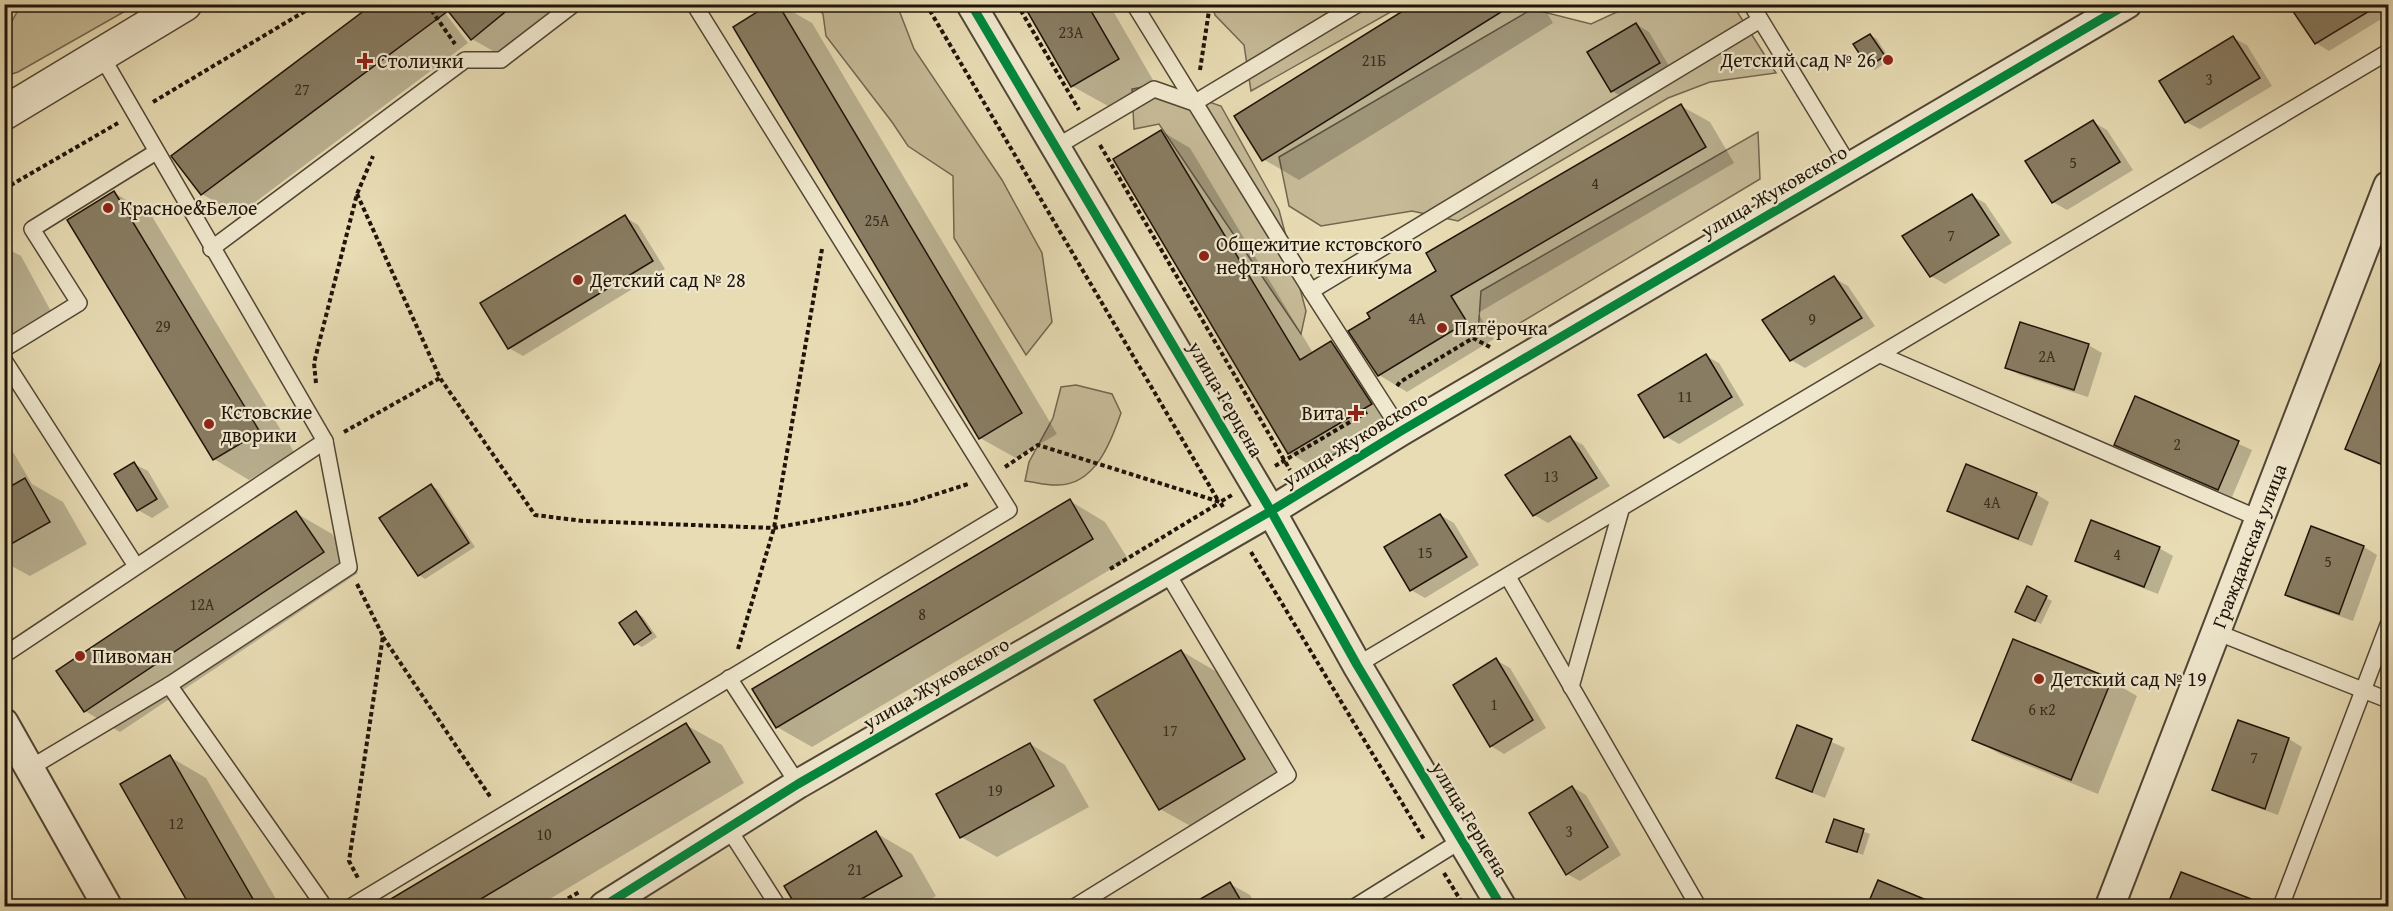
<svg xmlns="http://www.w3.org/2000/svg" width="2393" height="911" font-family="'Gentium Book Plus',serif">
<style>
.green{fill:#c6ba97;stroke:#726750;stroke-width:1.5}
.shadow{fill:#0003}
.building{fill:#887c62;stroke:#1f1409;stroke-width:1.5}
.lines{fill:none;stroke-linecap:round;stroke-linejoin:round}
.service-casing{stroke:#514634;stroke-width:18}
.minor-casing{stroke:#514634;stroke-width:32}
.tertiary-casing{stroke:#514634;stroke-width:36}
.path{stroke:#1f1409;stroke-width:4;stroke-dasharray:4.5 3;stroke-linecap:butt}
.service{stroke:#f0e8ce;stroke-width:15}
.minor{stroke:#f0e8ce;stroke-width:28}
.tertiary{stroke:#f0e8ce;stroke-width:33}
.cycleway-casing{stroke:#f0e8ce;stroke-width:13}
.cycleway{stroke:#00873e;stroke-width:9}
.poi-dot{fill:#8f2418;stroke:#f0e8ce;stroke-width:2}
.labels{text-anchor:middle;stroke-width:4.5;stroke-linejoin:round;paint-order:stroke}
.number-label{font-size:16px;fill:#392e1f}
.poi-label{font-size:20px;fill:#1f1409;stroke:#f0e8ce;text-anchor:start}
.street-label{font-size:20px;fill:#1f1409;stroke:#f0e8ce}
</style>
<rect width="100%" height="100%" fill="#e8dcb4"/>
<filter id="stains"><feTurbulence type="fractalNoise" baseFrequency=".00333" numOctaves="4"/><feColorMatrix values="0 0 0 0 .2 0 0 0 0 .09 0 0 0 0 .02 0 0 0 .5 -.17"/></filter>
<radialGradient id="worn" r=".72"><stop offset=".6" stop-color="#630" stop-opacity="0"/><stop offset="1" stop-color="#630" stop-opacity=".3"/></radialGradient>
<!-- green -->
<g class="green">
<polygon points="43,5 136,5 18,72 5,76 5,33 20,7 24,5"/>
<polygon points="815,5 897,5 914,49 1002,180 1042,253 1052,322 1026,355 954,238 953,176 908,146 892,122 826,36 823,14"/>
<polygon points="1212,5 1403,5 1251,91 1244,45 1215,15"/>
<polygon points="1632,5 1733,5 1776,73 1710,82 1668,98 1458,221 1412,211 1321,226 1289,206 1279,157 1532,9 1591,24"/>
<polygon points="1157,84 1221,106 1279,210 1306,311 1301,334 1159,124 1134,129 1132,89"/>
<polygon points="1758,132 1760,179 1510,329 1478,333 1481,291"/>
<path d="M1076,385L1112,394L1121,413C1111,442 1095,485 1058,485C1047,486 1036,482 1025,481L1029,462L1053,418L1061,387Z"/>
</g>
<!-- shadow -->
<g class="shadow">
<polygon points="444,4 576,4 507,59 472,39"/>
<polygon points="773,4 779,4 812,23 1057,434 1016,458 980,438"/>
<polygon points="1025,4 1109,4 1153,80 1108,106 1072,86"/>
<polygon points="1417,4 1542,4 1553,23 1299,180 1263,159"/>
<polygon points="1828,4 1844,4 1835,9"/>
<polygon points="2290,4 2388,4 2388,15 2329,51 2316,43"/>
<polygon points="439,5 468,43 238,215 202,194 173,156"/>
<polygon points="1636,24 1649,32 1672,71 1626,99 1612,91"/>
<polygon points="1870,35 1877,39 1890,60 1875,70 1869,66"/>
<polygon points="2233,38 2247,45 2272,86 2200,129 2186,122"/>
<polygon points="1681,106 1710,122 1734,163 1478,313 1494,339 1407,392 1379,375 1372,318"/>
<polygon points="2093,122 2107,130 2133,170 2067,210 2053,202"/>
<polygon points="1161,131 1190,148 1313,353 1331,343 1360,359 1399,420 1317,469 1289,453"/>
<polygon points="114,193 150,213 294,452 249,480 214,459"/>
<polygon points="1972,196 1985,203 2012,243 1945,284 1931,276"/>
<polygon points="625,217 638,225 665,269 523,356 509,348"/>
<polygon points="4,247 21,256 53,315 4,343"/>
<polygon points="1834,278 1848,286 1875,326 1805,368 1791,360"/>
<polygon points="2088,345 2102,353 2088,397 2020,375 2007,368"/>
<polygon points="1706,356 1719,363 1744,405 1679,444 1665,436"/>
<polygon points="2376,376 2388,381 2388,468 2347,449"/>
<polygon points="2136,398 2252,450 2232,497 2116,445"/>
<polygon points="4,437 32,484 63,502 87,544 30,576 4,562"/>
<polygon points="1570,438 1583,445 1610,486 1548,523 1534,515 1508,475"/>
<polygon points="134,464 148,471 169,507 152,518 138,510"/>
<polygon points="431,486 437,489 475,547 425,579 419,575"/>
<polygon points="2036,494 2049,502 2032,546 1962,518 1949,510"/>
<polygon points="1070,501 1105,522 1128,559 812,747 777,727"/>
<polygon points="296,513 332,534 358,573 120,732 85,711"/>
<polygon points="1440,515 1454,523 1479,565 1425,598 1411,590"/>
<polygon points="2311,528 2364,547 2377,555 2353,621 2300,602 2287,594"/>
<polygon points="2159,548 2173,556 2158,594 2090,568 2077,560"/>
<polygon points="2028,588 2052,601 2041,624 2023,615"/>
<polygon points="637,613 643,617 657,637 642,647 635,643"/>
<polygon points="2014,641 2111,681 2137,696 2098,794 2000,754 1974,739"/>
<polygon points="1181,651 1217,672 1280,780 1196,829 1160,809"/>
<polygon points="1496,660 1510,668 1546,728 1504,754 1491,746"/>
<polygon points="2239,722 2289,739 2302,747 2278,815 2227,797 2214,789"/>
<polygon points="686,725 722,745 744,783 538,906 382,906"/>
<polygon points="1798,727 1845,748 1825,798 1792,785 1778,778"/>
<polygon points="1030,744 1065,765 1089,807 997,857 961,837"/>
<polygon points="170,757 206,778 280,906 192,906 122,785"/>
<polygon points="1572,787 1586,795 1621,855 1580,881 1567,874"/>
<polygon points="1835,821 1870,834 1863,855 1828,842"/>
<polygon points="876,833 912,854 936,896 919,906 798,906 786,886"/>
<polygon points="2182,874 2245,901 2243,906 2169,906"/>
<polygon points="1879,882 1937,906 1868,906"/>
<polygon points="1230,884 1250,895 1256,906 1191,906"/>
</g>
<!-- building -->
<g class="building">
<polygon points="373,4 515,4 471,40 448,11 201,195 171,156"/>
<polygon points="770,4 778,4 1022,413 979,439 733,27"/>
<polygon points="1023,4 1087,4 1119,59 1071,87"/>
<polygon points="1414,4 1514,4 1262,161 1234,116"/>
<polygon points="2288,4 2381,4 2315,44"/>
<polygon points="1636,23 1660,63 1611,92 1587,52"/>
<polygon points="1870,34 1885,56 1868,67 1853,44"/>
<polygon points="2233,36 2260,78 2185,123 2159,81"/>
<polygon points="1681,104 1706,147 1451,296 1467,322 1378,376 1348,331 1370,318 1367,313 1436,271 1426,253"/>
<polygon points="2093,120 2120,162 2052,203 2025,161"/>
<polygon points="1161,130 1300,360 1331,341 1372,404 1288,454 1113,159"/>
<polygon points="114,191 260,432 213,460 67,220"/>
<polygon points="1972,194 1999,235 1930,277 1902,236"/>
<polygon points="625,215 653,261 508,349 480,303"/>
<polygon points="1834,276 1862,318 1790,361 1762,320"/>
<polygon points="2020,322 2089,344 2074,390 2005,368"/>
<polygon points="2388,345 2388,467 2345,449"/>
<polygon points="1706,354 1732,397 1664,438 1638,395"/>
<polygon points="2135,396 2239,441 2218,490 2114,445"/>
<polygon points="1570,436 1597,478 1533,516 1505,475"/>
<polygon points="134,462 157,499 137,511 114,474"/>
<polygon points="1966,464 2037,493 2018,539 1947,511"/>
<polygon points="25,478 50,522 4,548 4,490"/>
<polygon points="431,484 469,543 418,576 379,518"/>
<polygon points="1070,499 1093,539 776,728 752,689"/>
<polygon points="296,511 324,552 84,712 56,671"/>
<polygon points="1440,514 1467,557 1410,591 1384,547"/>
<polygon points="2091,520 2160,547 2144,587 2075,561"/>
<polygon points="2311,526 2364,546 2339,614 2285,595"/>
<polygon points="2027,586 2047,596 2035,621 2015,612"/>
<polygon points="636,611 651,633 634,645 619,623"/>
<polygon points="2013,639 2112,679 2071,780 1972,740"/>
<polygon points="1181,650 1245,759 1159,810 1094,700"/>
<polygon points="1496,658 1533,720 1490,747 1453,685"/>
<polygon points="2238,720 2289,738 2265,809 2212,790"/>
<polygon points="686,723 710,762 469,906 379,906"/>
<polygon points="1797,725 1832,739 1812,792 1776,778"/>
<polygon points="1030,743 1054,786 960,838 936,794"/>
<polygon points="170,755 224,849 257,906 190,906 120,784"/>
<polygon points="1572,786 1608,847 1566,875 1529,813"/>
<polygon points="1834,819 1864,829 1857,852 1826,842"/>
<polygon points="876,831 902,876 849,906 796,906 784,886"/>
<polygon points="2181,872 2267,905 2266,906 2167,906"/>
<polygon points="1878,880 1941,906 1867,906"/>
<polygon points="1230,882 1244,906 1188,906"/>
</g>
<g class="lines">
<defs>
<g id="service">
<polyline points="1134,4 1311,291 1401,431"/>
<polyline points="1751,4 1850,167"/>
<polyline points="1056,147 1154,89 1194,103 1358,4"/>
<polyline points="211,249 465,60 501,60 574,4"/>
<polyline points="1311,291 1760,20"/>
<polyline points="4,349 79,303 32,229 156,152"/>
<polyline points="1881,355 2260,519"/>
<polyline points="4,360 136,566"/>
<polyline points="1508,577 1698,906"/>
<polyline points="2216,632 2388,700"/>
<polyline points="4,655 325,441 101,55"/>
<polyline points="1357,665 2388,52"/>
<polyline points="729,678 798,784"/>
<polyline points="169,685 324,906"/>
<polyline points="1571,687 1621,510"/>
<polyline points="30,768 169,685 349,567 325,441"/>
<polyline points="728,828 778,906"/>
<polyline points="352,906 1009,510 694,4"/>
<polyline points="1076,906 1288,775 1166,571"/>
<polyline points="1356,906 1462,840"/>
<polyline points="2281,906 2388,625"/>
</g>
<g id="minor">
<polyline points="971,4 1271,511 1357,665 1501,906"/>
<polyline points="4,723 107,906"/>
<polyline points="604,906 798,784 1271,511 1401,431 2127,4"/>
<path id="s1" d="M2110,906L2388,186"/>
</g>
<polyline id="tertiary" points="4,113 185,4"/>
</defs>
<!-- service casing -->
<use href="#service" class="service-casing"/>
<!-- minor casing -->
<use href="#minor" class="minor-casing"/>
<!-- tertiary casing -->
<use href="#tertiary" class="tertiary-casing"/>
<!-- path -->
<g class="path">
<polyline points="427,4 455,44"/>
<polyline points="926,4 1219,502"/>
<polyline points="1017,4 1079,110"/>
<polyline points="4,15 23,4"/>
<polyline points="1200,70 1210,4"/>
<polyline points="153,102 317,4"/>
<polyline points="1100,145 1290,470"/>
<polyline points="4,189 118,123"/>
<polyline points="357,194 440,378 535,515 583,521 774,528 909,503 968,484"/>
<polyline points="316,383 314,363 357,194 373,156"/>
<polyline points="1397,386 1400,382 1473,338 1490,347"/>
<polyline points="344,432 440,378"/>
<polyline points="1275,466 1367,412"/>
<polyline points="1005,467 1038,445 1220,502"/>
<polyline points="1223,507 1220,502 1232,495"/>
<polyline points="1251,552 1425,841"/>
<polyline points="1110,569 1219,503"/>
<polyline points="357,584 383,636 349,861 359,880"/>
<polyline points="383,637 491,798"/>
<polyline points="738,649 774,528 822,249"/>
<polyline points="1444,873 1464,906"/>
<polyline points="555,906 581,891"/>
</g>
<!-- service -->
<use href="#service" class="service"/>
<!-- minor -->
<use href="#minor" class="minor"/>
<!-- tertiary -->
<use href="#tertiary" class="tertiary"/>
<defs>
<g id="cycleway">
<polyline points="971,4 1271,511 1357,665 1501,906"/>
<polyline points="604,906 798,784 1271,511 1401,431 2127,4"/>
</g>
</defs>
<!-- cycleway casing -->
<use href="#cycleway" class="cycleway-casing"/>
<!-- cycleway -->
<use href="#cycleway" class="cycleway"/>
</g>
<!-- markers -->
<g class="poi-dot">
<circle cx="1888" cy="60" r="6"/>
<path d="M362 52h6v6h6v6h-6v6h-6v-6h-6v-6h6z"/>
<circle cx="108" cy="208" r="6"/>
<circle cx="1204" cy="256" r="6"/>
<circle cx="578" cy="280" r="6"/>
<circle cx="1442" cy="328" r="6"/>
<path d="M1353 404h6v6h6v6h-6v6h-6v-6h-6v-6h6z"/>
<circle cx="209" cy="424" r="6"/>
<circle cx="80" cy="656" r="6"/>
<circle cx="2039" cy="679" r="6"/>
</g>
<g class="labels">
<!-- number labels -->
<g class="number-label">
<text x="1071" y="38">23А</text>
<text x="1374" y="66">21Б</text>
<text x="2209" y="85">3</text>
<text x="302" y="95">27</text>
<text x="2073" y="168">5</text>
<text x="1595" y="189">4</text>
<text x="877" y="226">25А</text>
<text x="1951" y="241">7</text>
<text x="1417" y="324">4А</text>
<text x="1812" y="325">9</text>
<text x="163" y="332">29</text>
<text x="2047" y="362">2А</text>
<text x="1685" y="402">11</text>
<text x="2177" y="450">2</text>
<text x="1551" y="482">13</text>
<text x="1992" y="508">4А</text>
<text x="1425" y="558">15</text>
<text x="2117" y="560">4</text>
<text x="2328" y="567">5</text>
<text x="202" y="610">12А</text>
<text x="922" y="620">8</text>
<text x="1494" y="710">1</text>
<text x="2042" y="715">6 к2</text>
<text x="1170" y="736">17</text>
<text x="2254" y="763">7</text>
<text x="995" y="796">19</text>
<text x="176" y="829">12</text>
<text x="1569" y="837">3</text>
<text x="544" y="840">10</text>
<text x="855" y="875">21</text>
</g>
<!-- poi labels -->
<g class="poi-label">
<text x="1876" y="67" text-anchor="end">Детский сад № 26</text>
<text x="377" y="68">Столички</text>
<text x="120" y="215">Красное&amp;Белое</text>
<text x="1216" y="251">Общежитие кстовского<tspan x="1216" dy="23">нефтяного техникума</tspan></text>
<text x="590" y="287">Детский сад № 28</text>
<text x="1454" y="335">Пятёрочка</text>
<text x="221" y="419">Кстовские<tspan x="221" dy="23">дворики</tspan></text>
<text x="1344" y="420" text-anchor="end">Вита</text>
<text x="92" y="663">Пивоман</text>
<text x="2051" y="686">Детский сад № 19</text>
</g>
<!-- street labels -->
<g class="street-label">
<text transform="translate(1774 191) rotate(-30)" y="7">улица Жуковского</text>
<text transform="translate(1226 399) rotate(60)" y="7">улица Герцена</text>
<text transform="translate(1355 439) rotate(-31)" y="7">улица Жуковского</text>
<text dy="7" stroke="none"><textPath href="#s1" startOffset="386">Гражданская улица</textPath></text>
<text transform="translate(936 683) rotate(-30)" y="7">улица Жуковского</text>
<text transform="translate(1470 819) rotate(59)" y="7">улица Герцена</text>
</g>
</g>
<!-- margin -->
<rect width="2393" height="911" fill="none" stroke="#e8dcb4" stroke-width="24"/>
<rect x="6" y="6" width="2381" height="899" fill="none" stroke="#1f1409" stroke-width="3"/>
<rect x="12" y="12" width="2369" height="887" fill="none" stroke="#1f1409" stroke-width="1.5"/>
<rect width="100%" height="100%" filter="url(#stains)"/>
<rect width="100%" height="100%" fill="url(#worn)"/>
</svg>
